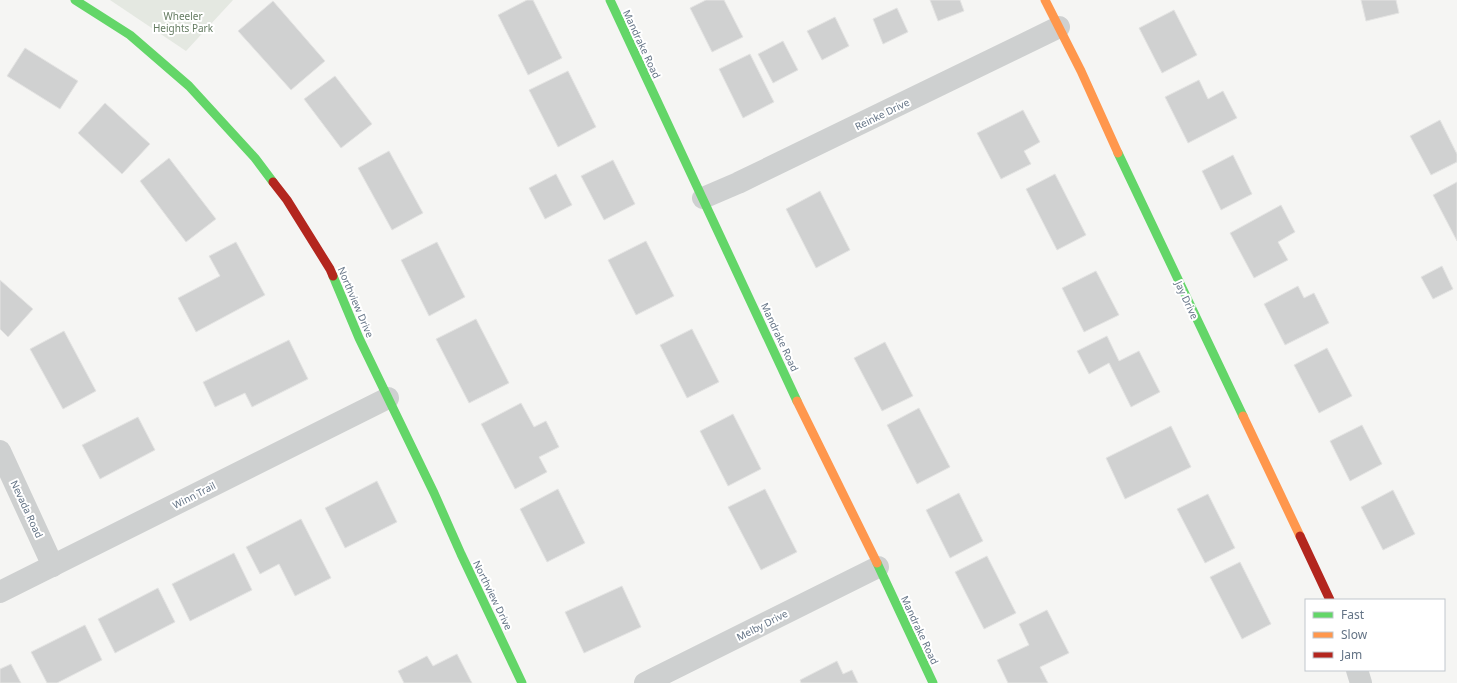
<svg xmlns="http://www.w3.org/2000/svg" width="1457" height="683" font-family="'Noto Sans',sans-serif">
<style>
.park{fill:#e4e8e1}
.building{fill:#d0d1d1;stroke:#e4e4e3}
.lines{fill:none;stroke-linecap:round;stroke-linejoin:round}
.street{stroke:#ced0d0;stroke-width:22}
.fast{stroke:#63d668;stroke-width:9}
.slow{stroke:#ff974d;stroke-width:9}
.jam{stroke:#b3261e;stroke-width:9}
.labels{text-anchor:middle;stroke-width:4;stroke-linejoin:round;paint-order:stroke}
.park-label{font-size:10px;fill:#657c62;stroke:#fff}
.street-label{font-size:10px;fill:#637385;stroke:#fff}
</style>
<rect width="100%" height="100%" fill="#f5f5f3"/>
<!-- park -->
<polygon class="park" points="110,0 233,0 186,51"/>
<!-- building -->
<g class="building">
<polygon points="527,0 533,0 562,58 528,75 498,15"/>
<polygon points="706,0 724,0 743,37 712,52 690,8"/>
<polygon points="930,0 960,0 964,11 938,21"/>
<polygon points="1361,0 1396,0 1399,13 1366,21"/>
<polygon points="273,1 325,61 291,90 238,31"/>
<polygon points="897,8 908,32 883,44 873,19"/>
<polygon points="1174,10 1197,55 1162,73 1139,28"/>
<polygon points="835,17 849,46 822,60 807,31"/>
<polygon points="783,41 798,70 773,83 758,54"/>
<polygon points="25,48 78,81 60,109 7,76"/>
<polygon points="750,54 774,102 743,118 719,69"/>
<polygon points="568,71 596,127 558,147 529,90"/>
<polygon points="335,76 372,124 341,148 304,99"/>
<polygon points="1199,80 1208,99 1223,91 1237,118 1188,143 1165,97"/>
<polygon points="105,103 150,144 122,174 78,133"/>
<polygon points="1023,110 1040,142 1024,151 1031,164 1001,179 977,133"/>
<polygon points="1440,120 1457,154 1457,162 1431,175 1410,136"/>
<polygon points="389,151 423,213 392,230 358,168"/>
<polygon points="1233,155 1252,194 1221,210 1202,171"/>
<polygon points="169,158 216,219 186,242 140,181"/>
<polygon points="613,160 635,204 604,220 581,176"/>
<polygon points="556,174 572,205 545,219 529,188"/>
<polygon points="1055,174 1086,235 1057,250 1026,189"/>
<polygon points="1457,182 1457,241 1433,195"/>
<polygon points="820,191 850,250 816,268 786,209"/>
<polygon points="1281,205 1295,232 1278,242 1288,260 1254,278 1230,233"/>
<polygon points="646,241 674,296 636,315 608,260"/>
<polygon points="236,242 265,295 196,332 178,298 220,276 209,256"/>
<polygon points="437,242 465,297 429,316 401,260"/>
<polygon points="1442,266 1453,289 1433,299 1421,277"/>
<polygon points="1096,271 1119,315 1084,332 1062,288"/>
<polygon points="0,280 33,309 8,337 0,329"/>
<polygon points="1298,286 1304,298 1314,293 1329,323 1285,345 1264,304"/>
<polygon points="476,319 509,383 469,403 436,339"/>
<polygon points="692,329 719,382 687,398 660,345"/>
<polygon points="64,331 96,391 63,409 30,349"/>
<polygon points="1107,336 1119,361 1139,351 1160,392 1131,407 1109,363 1089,374 1077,351"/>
<polygon points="289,340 308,379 252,407 245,393 215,407 203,382"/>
<polygon points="885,342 913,396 882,411 854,358"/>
<polygon points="1327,348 1352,396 1319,413 1294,365"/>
<polygon points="521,403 534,427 546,421 559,447 539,457 547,472 515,489 481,424"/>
<polygon points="919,408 950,467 917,484 887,425"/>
<polygon points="733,414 761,469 728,486 700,431"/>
<polygon points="138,417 155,450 100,479 82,445"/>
<polygon points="1362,425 1382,464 1350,481 1330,441"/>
<polygon points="1171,426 1191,467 1125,499 1106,458"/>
<polygon points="377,481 397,522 345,548 325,508"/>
<polygon points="558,489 585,543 547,562 520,509"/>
<polygon points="765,489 797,552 761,570 728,507"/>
<polygon points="1393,490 1415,534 1383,550 1361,507"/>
<polygon points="959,493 983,541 950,558 926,510"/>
<polygon points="1208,494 1235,548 1205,563 1177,509"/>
<polygon points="301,519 331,578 295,596 279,564 260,574 246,547"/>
<polygon points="234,553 252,590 190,621 172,584"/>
<polygon points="987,556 1016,613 984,629 955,572"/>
<polygon points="1240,562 1271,624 1242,639 1210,577"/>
<polygon points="622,586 641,627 584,653 565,612"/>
<polygon points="158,588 175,622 115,653 98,619"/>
<polygon points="1047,610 1069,653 1040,667 1048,683 1008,683 997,660 1029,645 1019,624"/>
<polygon points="85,625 102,660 57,683 47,683 31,652"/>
<polygon points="457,654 472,683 404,683 398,671 427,656 433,666"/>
<polygon points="837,661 843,674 852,670 858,683 801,683 800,680"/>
<polygon points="11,664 21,683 0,683 0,669"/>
</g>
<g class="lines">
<!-- street -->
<g class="street">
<polyline points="703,198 738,183 1059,27"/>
<polyline points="0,451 53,566"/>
<polyline points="0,592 388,398"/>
<polyline points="1357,670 1361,683"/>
<polyline points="645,683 878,567"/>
</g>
<!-- fast -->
<g class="fast">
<polyline points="75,0 130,35 189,86 255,158 273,182"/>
<polyline points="610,0 797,401"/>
<polyline points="1118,153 1243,416"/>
<polyline points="333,276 359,338 434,493 461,554 522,683"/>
<polyline points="877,563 933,683"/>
</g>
<!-- slow -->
<g class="slow">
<polyline points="1045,0 1081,71 1118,153"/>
<polyline points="797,401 877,563"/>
<polyline points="1243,416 1300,536"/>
</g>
<!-- jam -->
<g class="jam">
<polyline points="273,182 287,200 330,269 333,276"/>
<polyline points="1300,536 1330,600"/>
</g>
</g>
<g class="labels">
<!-- park labels -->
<g class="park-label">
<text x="183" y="20">Wheeler<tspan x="183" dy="12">Heights Park</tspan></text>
</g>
<!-- street labels -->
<g class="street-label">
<text transform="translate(642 44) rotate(65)" y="4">Mandrake Road</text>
<text transform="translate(882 114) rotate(-26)" y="4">Reinke Drive</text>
<text transform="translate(1187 300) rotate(65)" y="4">Jay Drive</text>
<text transform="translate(356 302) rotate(67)" y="4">Northview Drive</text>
<text transform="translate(780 337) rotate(65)" y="4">Mandrake Road</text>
<text transform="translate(194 495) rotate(-27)" y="4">Winn Trail</text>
<text transform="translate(27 509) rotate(65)" y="4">Nevada Road</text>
<text transform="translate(493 595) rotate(64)" y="4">Northview Drive</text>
<text transform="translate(762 625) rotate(-27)" y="4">Melby Drive</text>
<text transform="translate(920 630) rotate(65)" y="4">Mandrake Road</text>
</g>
</g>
<!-- legend -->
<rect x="1305" y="599" width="140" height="72" fill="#ffffff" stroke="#c1c7ce"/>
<rect x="1313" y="612" width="20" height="6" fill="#63d668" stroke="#c1c7ce"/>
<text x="1341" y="619" font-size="12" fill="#637385">Fast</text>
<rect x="1313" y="632" width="20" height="6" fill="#ff974d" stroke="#c1c7ce"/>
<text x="1341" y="639" font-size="12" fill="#637385">Slow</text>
<rect x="1313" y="652" width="20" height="6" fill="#b3261e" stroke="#c1c7ce"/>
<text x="1341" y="659" font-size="12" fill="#637385">Jam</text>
</svg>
